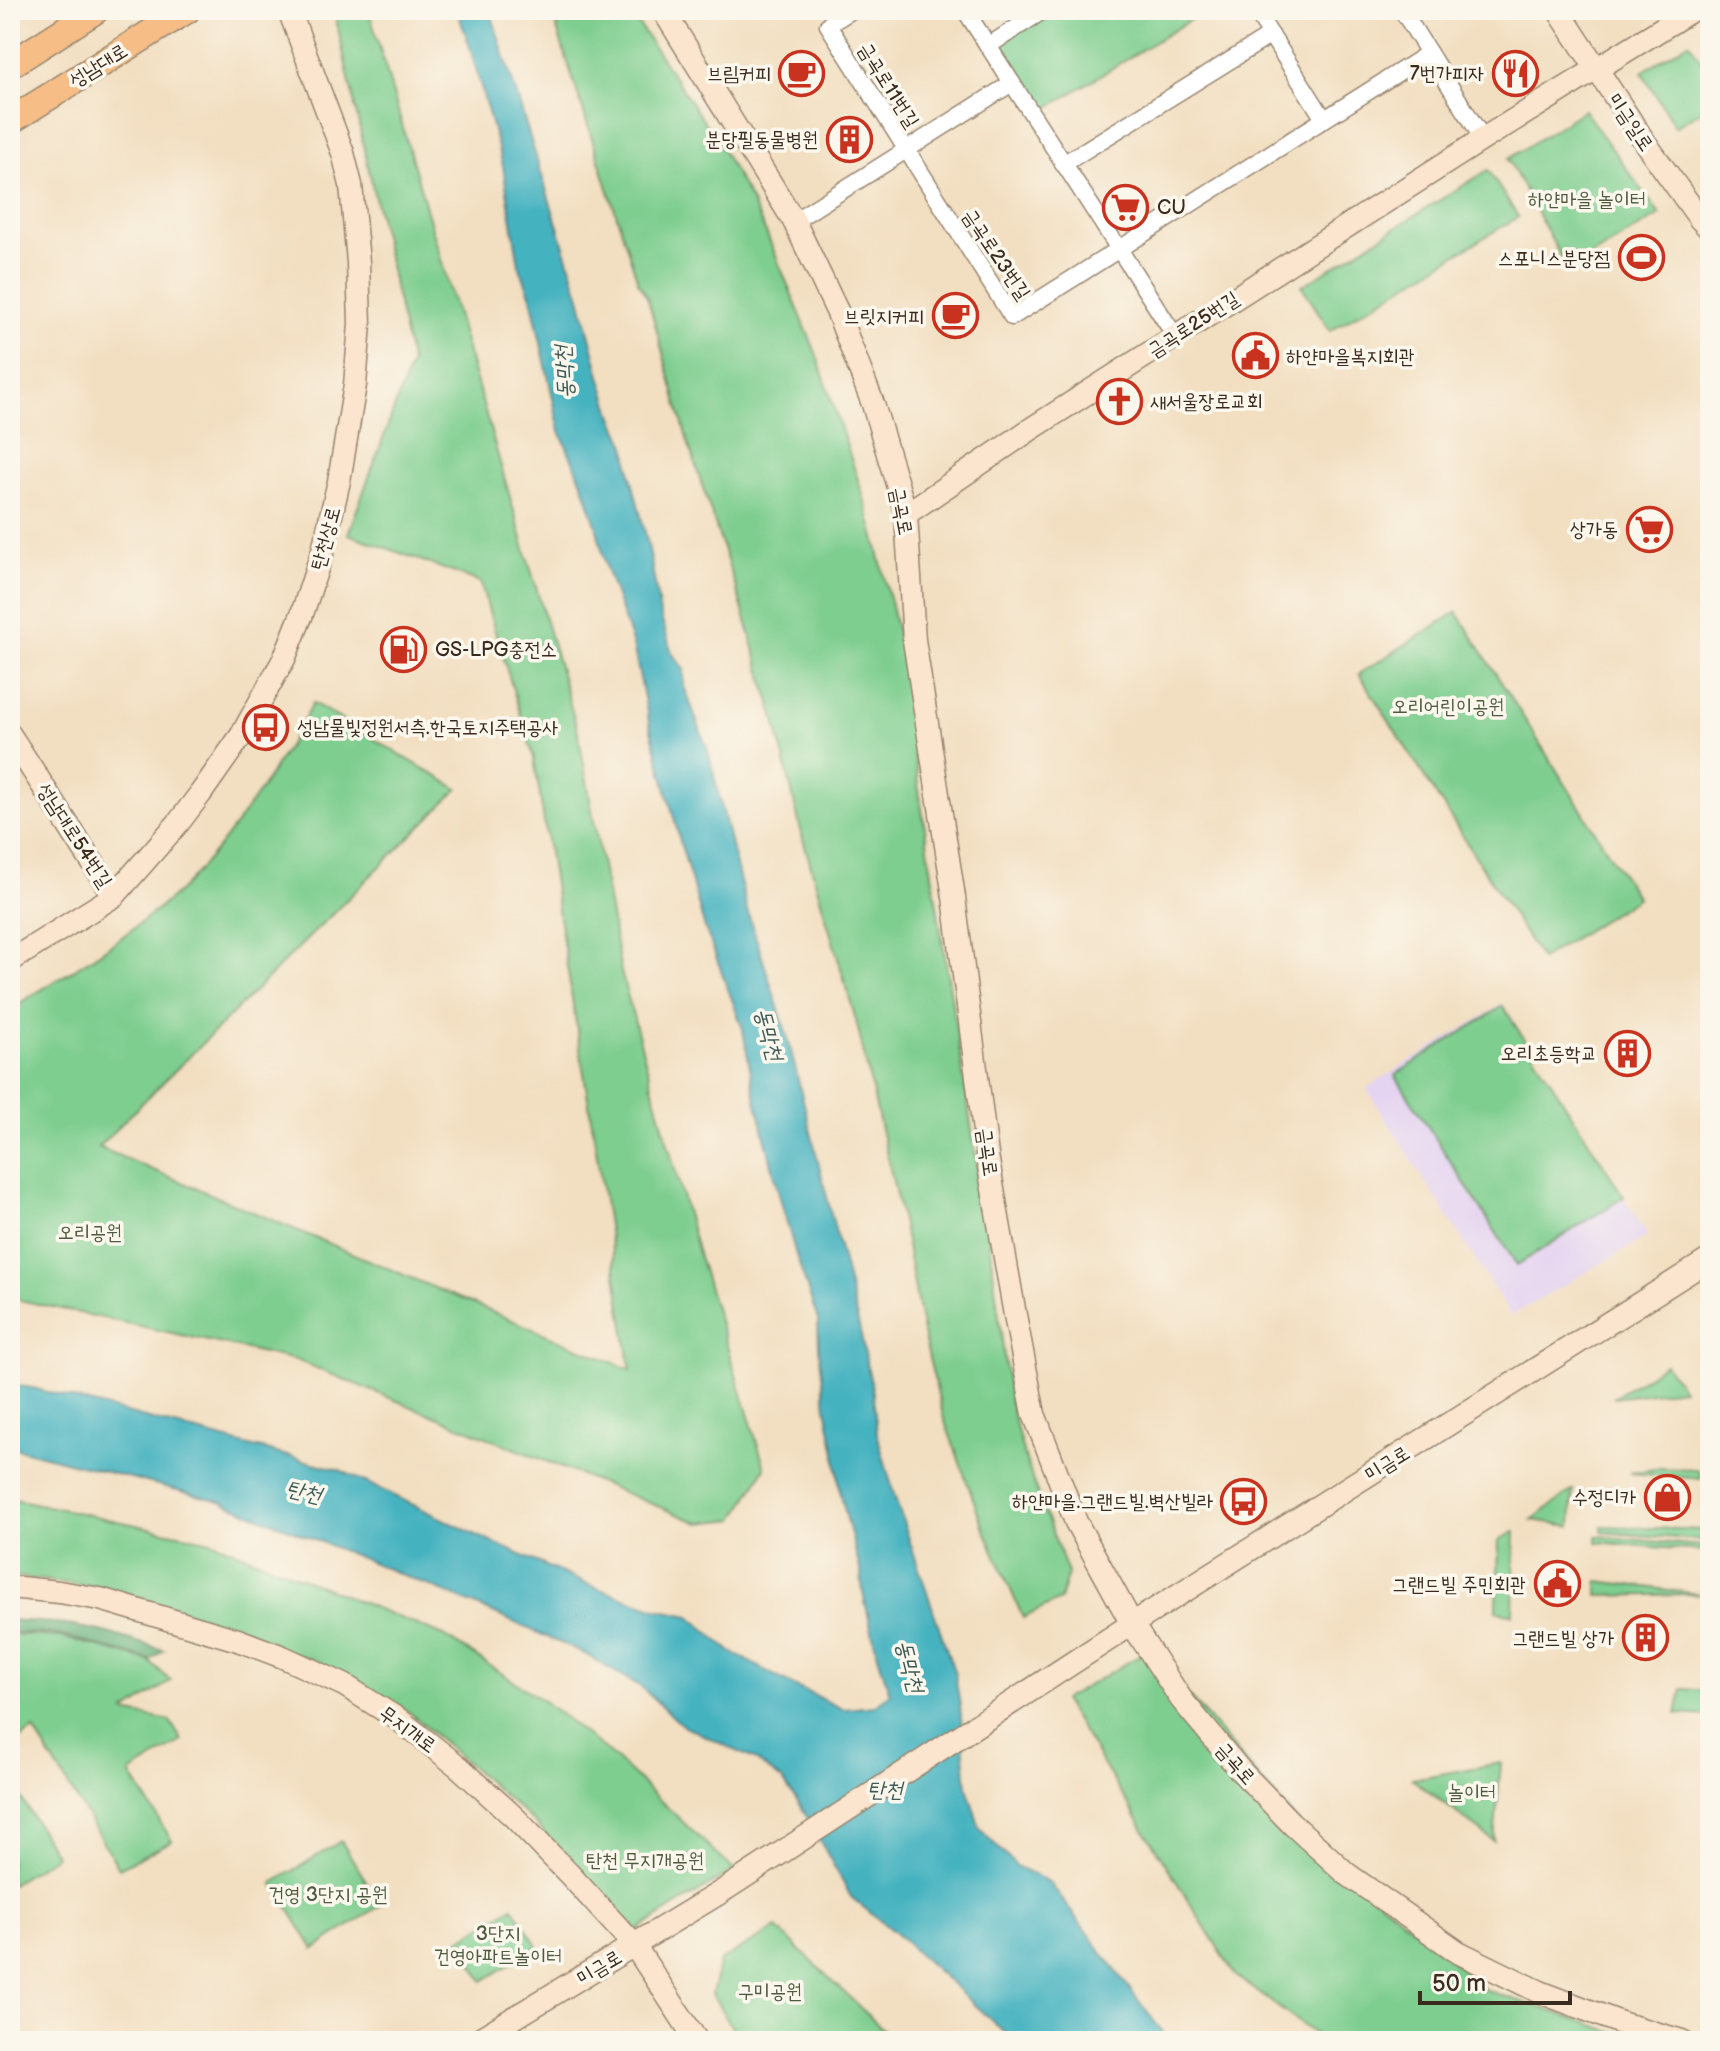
<svg xmlns="http://www.w3.org/2000/svg" width="1720" height="2051" font-family="'Balsamiq Sans','Poor Story',sans-serif">
<style>
.built{fill:#e4d3f1}
.green{fill:#7ece8f;stroke:#5c7c56;stroke-width:2}
.forest{fill:#66b17a;stroke:#506e4c;stroke-width:2}
.water{fill:#44b2c0;stroke:#406e6f;stroke-width:2}
.lines{fill:none;stroke-linecap:round;stroke-linejoin:round}
.street-casing{stroke:#96846f;stroke-width:19}
.secondary-casing{stroke:#96846f;stroke-width:25}
.primary-casing{stroke:#96846f;stroke-width:29}
.street{stroke:#fff;stroke-width:16}
.secondary{stroke:#fbe5cf;stroke-width:22}
.primary{stroke:#f6be86;stroke-width:26}
.labels{text-anchor:middle;stroke-width:7;stroke-linejoin:round;paint-order:stroke}
.street-label{font-size:20px;fill:#3b2a1e;stroke:#fbf7ec}
.poi-label{font-size:20px;fill:#3b2a1e;stroke:#fbf7ec;text-anchor:end}
.park-label{font-size:20px;fill:#4f5b40;stroke:#fbf7ec}
.water-label{font-size:22px;font-style:italic;fill:#3e5a57;stroke:#fbf7ec}
</style>
<rect width="100%" height="100%" fill="#fbf7ec"/>
<filter id="ink" filterUnits="userSpaceOnUse"><feTurbulence type="fractalNoise" baseFrequency=".0125" numOctaves="2"/><feDisplacementMap in="SourceGraphic" scale="16" xChannelSelector="R" yChannelSelector="G"/><feConvolveMatrix kernelMatrix="1 2 1 2 8 2 1 2 1" color-interpolation-filters="sRGB"/></filter>
<filter id="wash" filterUnits="userSpaceOnUse"><feTurbulence type="fractalNoise" baseFrequency=".006" numOctaves="4" result="noise"/><feDisplacementMap in="SourceGraphic" scale="32" xChannelSelector="R" yChannelSelector="G"/><feGaussianBlur stdDeviation="1.8" result="paint"/><feColorMatrix in="noise" values="0 0 0 0 0 0 0 0 0 0 0 0 0 0 0 0 0 1.4 0 .05"/><feComposite in="paint" operator="in"/></filter>
<g filter="url(#wash)">
<rect width="100%" height="100%" fill="#f2dec0"/>
<!-- built -->
<polygon class="built" points="1503,1004 1648,1236 1511,1316 1366,1088"/>
<!-- green -->
<g class="green">
<path d="M334,10L369,11L578,732L621,972L697,1250L765,1468L735,1519L699,1523L296,1360L10,1298V1009C62,977 114,947 161,906C170,899 180,891 188,882C238,829 278,766 313,703L458,789L98,1147L631,1370L534,758L480,582L348,534L411,363Z"/>
<polygon points="551,10 629,10 719,144 751,201 768,237 816,353 863,495 875,538 901,649 918,784 989,1240 1010,1402 1021,1445 1039,1498 1068,1573 1060,1600 1023,1618 983,1526 944,1419 924,1338 903,1225 856,1020 803,839 774,716 739,597 687,439 648,299 638,282"/>
<polygon points="1052,10 1206,10 1038,114 995,47"/>
<polygon points="1689,42 1710,75 1710,106 1675,127 1642,72"/>
<polygon points="1584,110 1660,215 1596,253 1569,272 1508,159"/>
<polygon points="1488,170 1518,217 1330,331 1302,286"/>
<polygon points="1457,612 1637,898 1541,959 1359,674"/>
<polygon points="1503,1006 1624,1197 1517,1265 1395,1075"/>
<polygon points="1665,1364 1683,1389 1613,1398"/>
<polygon points="1661,1468 1699,1470 1701,1479 1629,1473"/>
<polygon points="1573,1490 1571,1526 1532,1520"/>
<polygon points="10,1498 211,1541 444,1636 544,1701 616,1759 734,1870 636,1931 536,1824 409,1712 319,1662 107,1588 10,1576"/>
<polygon points="1602,1526 1702,1530 1701,1540 1602,1532"/>
<polygon points="1515,1531 1513,1615 1497,1611 1499,1541"/>
<polygon points="1597,1536 1701,1546 1700,1551 1597,1542"/>
<polygon points="1598,1581 1700,1594 1598,1596"/>
<polygon points="10,1634 59,1637 106,1649 149,1661 171,1681 125,1712 170,1721 182,1741 130,1773 172,1841 119,1868 34,1730 10,1745"/>
<polygon points="1149,1650 1327,1856 1486,1990 1642,2041 1324,2041 1235,1975 1063,1700"/>
<polygon points="1682,1689 1710,1691 1710,1716 1677,1714"/>
<polygon points="1501,1763 1494,1841 1412,1779"/>
<polygon points="20,1796 56,1856 10,1885 10,1802"/>
<polygon points="341,1841 381,1905 314,1949 273,1883"/>
<polygon points="513,1907 538,1947 483,1981 458,1941"/>
<polygon points="777,1928 895,2041 740,2041 712,1994 720,1961"/>
</g>
<!-- forest -->
<polygon class="forest" points="10,1620 56,1623 101,1631 164,1650 150,1660 59,1635 10,1632"/>
<!-- water -->
<polygon class="water" points="457,10 490,10 580,297 600,376 613,417 626,446 631,476 649,549 660,614 672,653 684,669 684,686 708,751 747,910 787,1035 860,1331 873,1393 877,1434 896,1501 955,1674 960,1706 967,1787 980,1829 1016,1866 1049,1882 1169,2041 1014,2041 894,1932 851,1897 801,1806 783,1781 754,1759 682,1725 641,1687 581,1652 452,1595 220,1501 10,1447 10,1385 33,1388 340,1470 487,1540 591,1586 656,1609 690,1616 731,1652 796,1687 843,1709 875,1706 890,1694 876,1649 863,1593 861,1573 841,1496 835,1453 826,1407 819,1349 818,1320 796,1255 779,1194 754,1091 743,1029 704,925 681,845 650,726 633,645 607,571 596,525 582,482 560,431 531,297 519,265 503,166 469,44"/>
</g>
<g filter="url(#ink)">
<g class="lines">
<defs>
<g id="street">
<polyline points="852,10 828,25 1012,317 1429,53"/>
<polyline points="965,10 1175,336"/>
<polyline points="1255,10 1324,119"/>
<polyline points="1402,10 1483,139"/>
<polyline points="988,46 1044,10"/>
<polyline points="1063,164 1271,35"/>
<polyline points="794,221 1012,83"/>
</g>
<g id="secondary">
<polyline points="663,10 794,221 838,313 873,404 906,514 914,640 954,897 987,1155 1015,1315 1034,1414 1076,1522 1132,1624 1181,1699 1240,1770 1290,1822 1347,1874 1458,1952 1540,1992 1621,2023 1682,2041"/>
<polyline points="1558,10 1646,144 1700,219 1710,229"/>
<polyline points="906,514 1031,429 1483,139 1692,10"/>
<polyline points="10,735 114,896"/>
<polyline points="10,961 114,896 179,822 201,793 241,736 284,659 302,614 323,550 339,481 355,385 360,324 358,262 351,185 343,153 289,10"/>
<polyline points="10,1587 59,1592 100,1599 238,1640 283,1657 344,1685 398,1719 459,1767 514,1817 570,1875 634,1945 697,2041"/>
<polyline points="476,2041 721,1892 1132,1624 1710,1259"/>
</g>
<g id="primary">
<polyline points="10,65 96,10"/>
<polyline points="10,121 187,10"/>
</g>
</defs>
<!-- street casing -->
<use href="#street" class="street-casing"/>
<!-- secondary casing -->
<use href="#secondary" class="secondary-casing"/>
<!-- primary casing -->
<use href="#primary" class="primary-casing"/>
<!-- street -->
<use href="#street" class="street"/>
<!-- secondary -->
<use href="#secondary" class="secondary"/>
<!-- primary -->
<use href="#primary" class="primary"/>
</g>
</g>
<!-- icons -->
<defs>
<symbol id="cafe-ring" viewBox="-11 -11 22 22"><circle r="9.5" fill="#fbf7ec" stroke="#c8321e" stroke-width="1.5"/><path d="M-5.5-4.5H6V0H3Q3 3.5 0 3.5H-2.5Q-5.5 3.5-5.5 0ZM3-3.2v2h1.7v-2ZM-6 4.5H4V6H-6Z" fill="#c8321e"/></symbol>
<symbol id="restaurant-ring" viewBox="-11 -11 22 22"><circle r="9.5" fill="#fbf7ec" stroke="#c8321e" stroke-width="1.5"/><path d="M-5-6h1v4h1v-4h1v4h1v-4h1v5L-1.5 .5V6h-2V.5L-5-1ZM5-6V6H3V1.5H1.5Q1.5-4 5-6Z" fill="#c8321e"/></symbol>
<symbol id="building-ring" viewBox="-11 -11 22 22"><circle r="9.5" fill="#fbf7ec" stroke="#c8321e" stroke-width="1.5"/><path d="M-4-6H4V6H1V3H-1V6H-4ZM-2.5-4.3h1.7v1.8h-1.7ZM.8-4.3h1.7v1.8H.8ZM-2.5-1h1.7V.8h-1.7ZM.8-1h1.7V.8H.8Z" fill="#c8321e"/></symbol>
<symbol id="supermarket-ring" viewBox="-11 -11 22 22"><circle r="9.5" fill="#fbf7ec" stroke="#c8321e" stroke-width="1.5"/><path d="M-6-5.5h2.5l.6 2H6L4.5 2H-2.5L-4.4-4H-6ZM-1.5 3.2a1.3 1.3 0 1 0 .1 0ZM3 3.2a1.3 1.3 0 1 0 .1 0Z" fill="#c8321e"/></symbol>
<symbol id="stadium-ring" viewBox="-11 -11 22 22"><circle r="9.5" fill="#fbf7ec" stroke="#c8321e" stroke-width="1.5"/><path d="M0-5a6.5 5 0 1 0 0 10a6.5 5 0 1 0 0-10ZM-3.5-1.8h7v3.6h-7Z" fill="#c8321e"/></symbol>
<symbol id="civic-ring" viewBox="-11 -11 22 22"><circle r="9.5" fill="#fbf7ec" stroke="#c8321e" stroke-width="1.5"/><path d="M-.6-6.5H3V-4.5H.6V-3L4-1V1h2V6H-6V1h2V-1L-.6-3ZM-1.2 2.5V6h2.4V2.5Z" fill="#c8321e"/></symbol>
<symbol id="church-ring" viewBox="-11 -11 22 22"><circle r="9.5" fill="#fbf7ec" stroke="#c8321e" stroke-width="1.5"/><path d="M-1.2-6h2.4v3.5h3.3v2.4h-3.3V6h-2.4V-.1h-3.3v-2.4h3.3Z" fill="#c8321e"/></symbol>
<symbol id="fuel-ring" viewBox="-11 -11 22 22"><circle r="9.5" fill="#fbf7ec" stroke="#c8321e" stroke-width="1.5"/><path d="M-5.5-6h7V0h2V4h1.3V-2.5L3-4.5l.8-.8L6-3V5H2.5V1h-1V6h-7ZM-4.2-4.7v3.2H.2V-4.7Z" fill="#c8321e"/></symbol>
<symbol id="bus-ring" viewBox="-11 -11 22 22"><circle r="9.5" fill="#fbf7ec" stroke="#c8321e" stroke-width="1.5"/><path d="M-5-6H5V4H4V6H2V4H-2V6H-4V4H-5ZM-3.5-4V0h7V-4ZM-3.5 1.2v1.5H-2V1.2ZM2 1.2v1.5H3.5V1.2Z" fill="#c8321e"/></symbol>
<symbol id="shop-ring" viewBox="-11 -11 22 22"><circle r="9.5" fill="#fbf7ec" stroke="#c8321e" stroke-width="1.5"/><path d="M-5-2.5h2.3a2.7 3.5 0 0 1 5.4 0H5L5.5 6h-11ZM-1.5-2.5h3a1.5 2.3 0 0 0-3 0Z" fill="#c8321e"/></symbol>
</defs>
<g fill-rule="evenodd">
<use href="#cafe-ring" x="776" y="48" width="51" height="51"/>
<use href="#restaurant-ring" x="1490" y="48" width="51" height="51"/>
<use href="#building-ring" x="824" y="114" width="51" height="51"/>
<use href="#supermarket-ring" x="1100" y="182" width="51" height="51"/>
<use href="#stadium-ring" x="1616" y="232" width="51" height="51"/>
<use href="#cafe-ring" x="930" y="290" width="51" height="51"/>
<use href="#civic-ring" x="1230" y="330" width="51" height="51"/>
<use href="#church-ring" x="1094" y="376" width="51" height="51"/>
<use href="#supermarket-ring" x="1624" y="504" width="51" height="51"/>
<use href="#fuel-ring" x="378" y="624" width="51" height="51"/>
<use href="#bus-ring" x="240" y="702" width="51" height="51"/>
<use href="#building-ring" x="1602" y="1028" width="51" height="51"/>
<use href="#shop-ring" x="1642" y="1472" width="51" height="51"/>
<use href="#bus-ring" x="1218" y="1476" width="51" height="51"/>
<use href="#civic-ring" x="1532" y="1558" width="51" height="51"/>
<use href="#building-ring" x="1620" y="1612" width="51" height="51"/>
</g>
<g class="labels">
<!-- street labels -->
<g class="street-label">
<text transform="translate(98 65) rotate(-32)" y="7">성남대로</text>
<text transform="translate(889 85) rotate(58)" y="7">금곡로11번길</text>
<text transform="translate(1631 122) rotate(56)" y="7">미금일로</text>
<text transform="translate(997 254) rotate(56)" y="7">금곡로23번길</text>
<text transform="translate(1193 324) rotate(-33)" y="7">금곡로25번길</text>
<text transform="translate(902 511) rotate(79)" y="7">금곡로</text>
<text transform="translate(325 538) rotate(-75)" y="7">탄천상로</text>
<text transform="translate(75 835) rotate(57)" y="7">성남대로54번길</text>
<text transform="translate(988 1152) rotate(82)" y="7">금곡로</text>
<text transform="translate(1387 1463) rotate(-32)" y="7">미금로</text>
<text transform="translate(408 1729) rotate(36)" y="7">무지개로</text>
<text transform="translate(1236 1763) rotate(49)" y="7">금곡로</text>
<text transform="translate(599 1967) rotate(-31)" y="7">미금로</text>
</g>
<!-- poi labels -->
<g class="poi-label">
<text x="771" y="80">브림커피</text>
<text x="1484" y="80">7번가피자</text>
<text x="818" y="146">분당필동물병원</text>
<text x="1157" y="214" text-anchor="start">CU</text>
<text x="1610" y="265">스포니스분당점</text>
<text x="924" y="323">브릿지커피</text>
<text x="1286" y="363" text-anchor="start">하얀마을복지회관</text>
<text x="1150" y="408" text-anchor="start">새서울장로교회</text>
<text x="1618" y="536">상가동</text>
<text x="435" y="656" text-anchor="start">GS-LPG충전소</text>
<text x="297" y="734" text-anchor="start">성남물빛정원서측.한국토지주택공사</text>
<text x="1597" y="1060">오리초등학교</text>
<text x="1636" y="1504">수정디카</text>
<text x="1213" y="1508">하얀마을.그랜드빌.벽산빌라</text>
<text x="1526" y="1591">그랜드빌 주민회관</text>
<text x="1614" y="1645">그랜드빌 상가</text>
</g>
<!-- park labels -->
<g class="park-label">
<text x="1587" y="206">하얀마을 놀이터</text>
<text x="1448" y="713">오리어린이공원</text>
<text x="90" y="1239">오리공원</text>
<text x="1472" y="1799">놀이터</text>
<text x="645" y="1867">탄천 무지개공원</text>
<text x="328" y="1901">건영 3단지 공원</text>
<text x="498" y="1940">3단지<tspan x="498" dy="23">건영아파트놀이터</tspan></text>
<text x="770" y="1998">구미공원</text>
</g>
<!-- water labels -->
<g class="water-label">
<text transform="translate(563 372) rotate(-93)" y="8">동막천</text>
<text transform="translate(770 1034) rotate(75)" y="8">동막천</text>
<text transform="translate(304 1491) rotate(13)" y="8">탄천</text>
<text transform="translate(911 1666) rotate(76)" y="8">동막천</text>
<text x="885" y="1797">탄천</text>
</g>
</g>
<!-- margin -->
<rect width="1720" height="2051" fill="none" stroke="#fbf7ec" stroke-width="40"/>
<!-- scale -->
<path d="M1420 1991v12h150v-12" fill="none" stroke="#3b2a1e" stroke-width="4"/>
<text x="1432" y="1991" font-size="24" fill="#3b2a1e" stroke="#fbf7ec" stroke-width="6" paint-order="stroke">50 m</text>
</svg>
